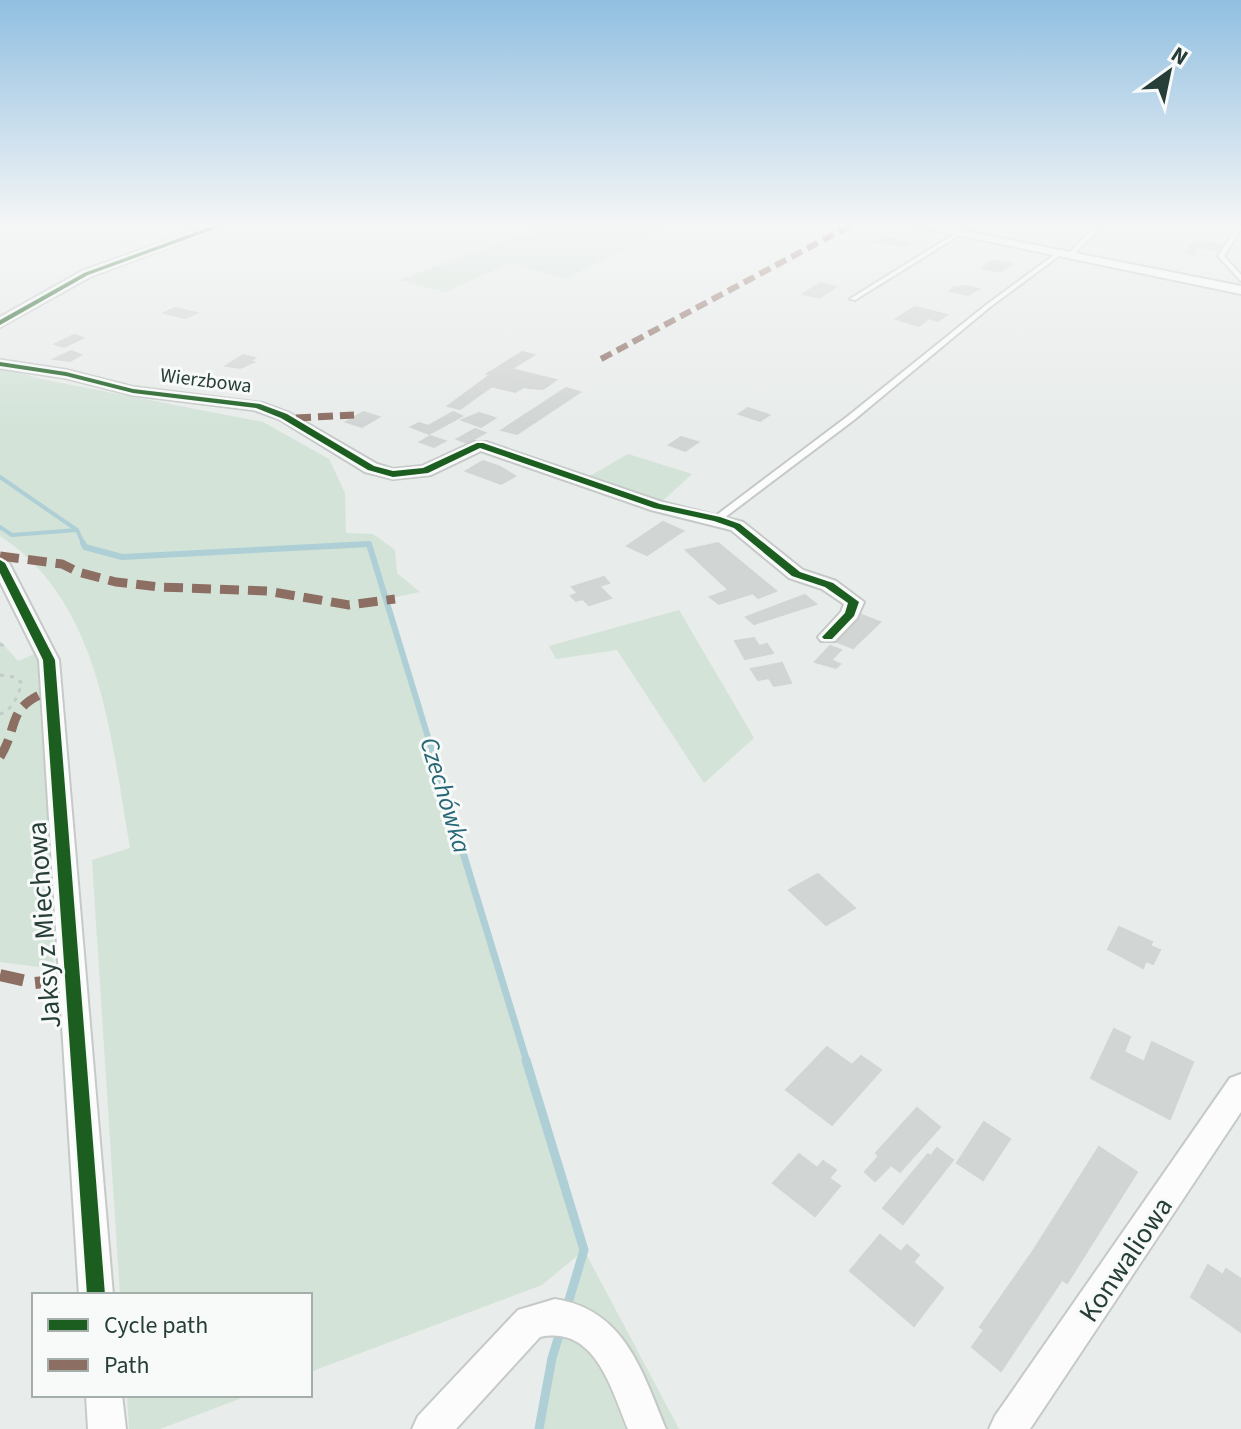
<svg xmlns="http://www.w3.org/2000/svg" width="1241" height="1429" font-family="'Source Sans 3',sans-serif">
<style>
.green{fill:#d3e3d8}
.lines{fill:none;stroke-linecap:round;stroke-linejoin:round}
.stream-far3{stroke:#aecfd6;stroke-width:4}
.stream-far2{stroke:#aecfd6;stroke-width:6}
.stream-far1{stroke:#aecfd6;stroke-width:7}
.stream{stroke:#aecfd6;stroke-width:9}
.building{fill:#d1d5d3;stroke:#d1d5d3;stroke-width:2}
.service-casing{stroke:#c5c9c7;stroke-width:4}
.minor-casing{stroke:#c5c9c7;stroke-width:4}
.path{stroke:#c3cbc8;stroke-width:3;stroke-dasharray:4 6;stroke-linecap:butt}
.service{fill:#fcfcfc;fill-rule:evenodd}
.minor{fill:#fcfcfc;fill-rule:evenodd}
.quiet-far3{stroke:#8d6e63;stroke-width:6;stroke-dasharray:12 6;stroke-linecap:butt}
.quiet-far2{stroke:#8d6e63;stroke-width:7;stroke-dasharray:15 7;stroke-linecap:butt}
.quiet-far1{stroke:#8d6e63;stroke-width:9;stroke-dasharray:19 9;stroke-linecap:butt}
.quiet{stroke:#8d6e63;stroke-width:12;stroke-dasharray:24 12;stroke-linecap:butt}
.cycleway-casing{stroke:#f7faf9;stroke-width:5}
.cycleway{fill:#1b5e20;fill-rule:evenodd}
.labels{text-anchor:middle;stroke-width:6;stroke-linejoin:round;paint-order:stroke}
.far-street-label{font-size:20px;fill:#273e38;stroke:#f7faf9}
.water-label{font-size:26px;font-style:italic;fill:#266775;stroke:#f7faf9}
.near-street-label{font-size:28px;fill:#273e38;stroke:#f7faf9}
</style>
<rect width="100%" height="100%" fill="#e8ecea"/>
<!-- green -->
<g class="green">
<polygon points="552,224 672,224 566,278 510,263 445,292 399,280"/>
<path d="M0,367L41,379L263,422L329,459L345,493L346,533L373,534L395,550L397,573L420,592L386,599L584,1250L679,1429H539L552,1358L583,1251L542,1285L310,1372V1295H120L92,860L130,848C111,740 102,602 0,536Z"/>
<polygon points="628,454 692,474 657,506 581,481"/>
<polygon points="679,610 754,738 704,783 617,650 556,659 549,646"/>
<polygon points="0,641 18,661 37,653 44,725 54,969 0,962"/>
<polygon points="127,1395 250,1395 160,1429 129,1429"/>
</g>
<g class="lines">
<!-- stream-far3 -->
<g class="stream-far3">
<polyline points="0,477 77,530 84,545"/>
<polyline points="0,527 12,535 77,530"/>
<polyline points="347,545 369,545"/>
</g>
<!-- stream-far2 -->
<polyline class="stream-far2" points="83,543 85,547 122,557 369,544 439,773"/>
<!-- stream-far1 -->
<polyline class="stream-far1" points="438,771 527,1062"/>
<!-- stream -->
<g class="stream">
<polyline points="526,1060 584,1250 566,1310"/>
<polyline points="539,1429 552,1358 561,1329"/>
</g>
</g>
<!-- building -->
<g class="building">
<polygon points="883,237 900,241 909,244 904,247 874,242"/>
<polygon points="1196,240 1223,245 1219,251 1199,247 1194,255 1186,253"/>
<polygon points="993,260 1011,264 1000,272 982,268"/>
<polygon points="820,283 836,287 819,298 803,294"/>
<polygon points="966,286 979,289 968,295 950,291 952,288"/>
<polygon points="915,307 947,315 938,321 929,318 919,326 896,319"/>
<polygon points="175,308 197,313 185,318 164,313"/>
<polygon points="74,335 83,338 64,347 55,344"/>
<polygon points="71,351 81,355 70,361 54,359"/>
<polygon points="522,352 534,355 511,369 500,366"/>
<polygon points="243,355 255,358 250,361 254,362 240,368 226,366"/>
<polygon points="500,366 511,369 556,380 543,389 529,388 524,387 527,385 487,374"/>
<polygon points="490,375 498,377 486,385 492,386 460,409 448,406"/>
<polygon points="498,377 527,385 515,392 486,385"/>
<polygon points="566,388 580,392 517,434 502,430"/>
<polygon points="748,408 769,415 760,421 739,414"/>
<polygon points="363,412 379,417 362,427 346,422"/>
<polygon points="453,412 462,416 429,434 411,427 419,423 428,426"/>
<polygon points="479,413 495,418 481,427 462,420"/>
<polygon points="475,429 485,433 467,443 457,439"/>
<polygon points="430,436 445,441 434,447 420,442"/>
<polygon points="681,437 698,442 685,451 669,445"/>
<polygon points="483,461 500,467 515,476 501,484 466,471"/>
<polygon points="663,522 683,531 647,555 627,546"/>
<polygon points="718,543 776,591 758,598 753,593 719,604 710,597 729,590 686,550"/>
<polygon points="604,577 609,583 599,586 611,598 589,605 583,599 576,601 571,596 578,593 572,587"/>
<polygon points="805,595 816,604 754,624 746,617"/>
<polygon points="859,614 880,622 853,648 832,640"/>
<polygon points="754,638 759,646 767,644 773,653 745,659 735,641"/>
<polygon points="830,646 841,650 831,660 840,664 836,668 815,662"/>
<polygon points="782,663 791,683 774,686 769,678 758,680 751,669"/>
<polygon points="818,874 855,908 826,925 789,890"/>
<polygon points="1119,927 1152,942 1150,946 1160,950 1153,964 1146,961 1143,968 1108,949"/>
<polygon points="1114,1029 1130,1037 1124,1052 1144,1062 1152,1042 1193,1062 1170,1119 1091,1078"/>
<polygon points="827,1047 852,1065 861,1056 881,1070 832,1125 786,1090"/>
<polygon points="917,1108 940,1127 900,1172 891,1165 875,1181 865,1172 879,1156 876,1153"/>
<polygon points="984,1122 1010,1139 983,1180 957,1163"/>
<polygon points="1099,1147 1137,1172 1067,1283 1030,1256"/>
<polygon points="937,1148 953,1160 903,1224 883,1208 928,1154 931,1156"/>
<polygon points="799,1154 817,1168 823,1161 836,1170 829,1178 840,1186 815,1216 773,1183"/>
<polygon points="880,1235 901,1252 907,1245 919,1255 913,1262 943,1288 914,1326 850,1271"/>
<polygon points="1029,1257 1061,1281 1001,1371 972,1347 984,1330 980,1327"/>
<polygon points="1208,1265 1223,1275 1226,1269 1241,1279 1241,1332 1191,1297"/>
</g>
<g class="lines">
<defs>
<g id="service">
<polygon points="1097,224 1104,224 1072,256 1068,256 1068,254"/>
<polygon points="1241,224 1241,229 1224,256 1241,275 1241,281 1218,256 1239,224"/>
<polygon points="956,233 961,234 855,300 850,299"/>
<polygon points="1058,252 1063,253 990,307 854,420 720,521 714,521 714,517 848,416 986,305"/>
</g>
<g id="minor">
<polygon points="213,224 230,224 90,277 0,327 0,317 82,271"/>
<polygon points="905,224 929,224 1241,286 1241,294"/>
<polygon points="0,360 66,370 133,387 262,403 289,413 377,464 393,469 422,466 474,442 486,442 662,502 743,522 803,570 836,581 864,602 857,618 835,641 821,641 818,637 841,612 844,604 822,589 789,578 731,530 651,510 481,451 431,475 393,479 365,472 279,419 254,410 133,395 66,378 0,368"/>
<polygon points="0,557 9,563 59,660 113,1295 79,1295 39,660 0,582"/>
<polygon points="1241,1074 1241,1112 1030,1429 989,1429 995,1416 1230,1078"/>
<path d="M555,1299C625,1310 642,1371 666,1429H628C611,1388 595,1325 540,1337L456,1429H412L418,1416L518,1310Z"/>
<polygon points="86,1395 122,1395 126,1429 88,1429"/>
</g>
</defs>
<!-- service casing -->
<use href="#service" class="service-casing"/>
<!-- minor casing -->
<use href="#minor" class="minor-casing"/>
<!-- path -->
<g class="path">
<polyline points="0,644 4,646"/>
<path d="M0,675L14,677L22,683C18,695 13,710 0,714"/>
</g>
<!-- service -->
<use href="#service" class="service"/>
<!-- minor -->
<use href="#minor" class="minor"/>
<!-- quiet-far3 -->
<polyline class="quiet-far3" points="601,359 853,224"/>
<!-- quiet-far2 -->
<polyline class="quiet-far2" points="296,418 354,415"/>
<!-- quiet-far1 -->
<g class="quiet-far1">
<polyline points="0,556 62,564 78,572 116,582 160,587 267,591 349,605 395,599"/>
<path d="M0,757C20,725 5,707 51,690"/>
</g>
<!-- quiet -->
<polyline class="quiet" points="0,975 35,983 71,979"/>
<defs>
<g id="cycleway">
<polygon points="218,224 228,224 88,275 0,325 0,320 84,273"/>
<polygon points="0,362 66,372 133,389 260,404 287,414 374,466 393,471 423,468 477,443 483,443 660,504 720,517 740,524 800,572 833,583 859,602 854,616 832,639 824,639 822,637 824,635 845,613 848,603 825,587 792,576 734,528 714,521 654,508 480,448 428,473 393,477 368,470 281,418 256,408 133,393 66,376 0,366"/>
<polygon points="0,560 5,563 55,660 105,1295 87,1295 43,660 0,573"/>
</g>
</defs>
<!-- cycleway casing -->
<use href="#cycleway" class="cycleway-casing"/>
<!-- cycleway -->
<use href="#cycleway" class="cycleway"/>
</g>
<!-- sky -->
<linearGradient id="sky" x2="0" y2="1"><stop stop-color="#91bfe1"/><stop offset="0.53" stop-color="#f5f6f6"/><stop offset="1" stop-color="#f5f6f6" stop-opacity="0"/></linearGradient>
<rect width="1241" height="424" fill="url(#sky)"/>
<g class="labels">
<!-- far-street labels -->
<g class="far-street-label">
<text transform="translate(206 380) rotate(7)" y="7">Wierzbowa</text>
</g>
<!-- water labels -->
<g class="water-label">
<text transform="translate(446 795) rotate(73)" y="9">Czechówka</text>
</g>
<!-- near-street labels -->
<g class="near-street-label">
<text transform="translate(43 925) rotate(-94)" y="10">Jaksy z Miechowa</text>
<text transform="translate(1125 1259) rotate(-56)" y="10">Konwaliowa</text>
</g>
</g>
<!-- legend -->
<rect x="32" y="1293" width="280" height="104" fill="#f7faf9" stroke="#a4afac" stroke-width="2"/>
<rect x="48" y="1319" width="40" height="12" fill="#1b5e20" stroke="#a4afac" stroke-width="2"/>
<text x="104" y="1333" font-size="24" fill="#273e38">Cycle path</text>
<rect x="48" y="1359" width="40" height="12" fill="#8d6e63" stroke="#a4afac" stroke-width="2"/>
<text x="104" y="1373" font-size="24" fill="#273e38">Path</text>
<!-- north arrow -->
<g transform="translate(1169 72) rotate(33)" stroke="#f7faf9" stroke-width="6" paint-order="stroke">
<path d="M0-6L14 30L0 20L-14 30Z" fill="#273e38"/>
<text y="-12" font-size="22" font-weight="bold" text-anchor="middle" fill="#273e38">N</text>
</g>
</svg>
